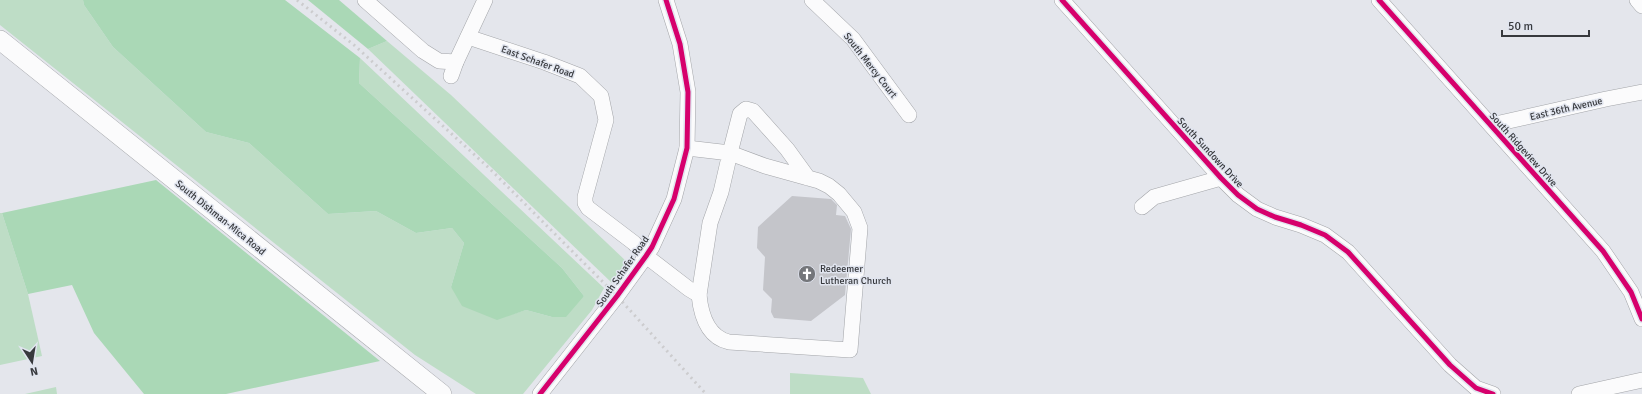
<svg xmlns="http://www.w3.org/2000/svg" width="1642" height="394" font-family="Signika,sans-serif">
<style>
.green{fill:#beddc6}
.forest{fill:#aad8b6}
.building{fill:#c4c5ca}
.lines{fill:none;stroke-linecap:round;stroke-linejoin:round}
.minor-casing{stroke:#a3a5a9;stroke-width:16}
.major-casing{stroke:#a3a5a9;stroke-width:20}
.minor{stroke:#fbfbfc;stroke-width:15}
.major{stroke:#fbfbfc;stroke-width:19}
.rail{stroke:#ccccce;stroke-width:3;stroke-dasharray:2 4;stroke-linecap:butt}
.cycleway-casing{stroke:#e1e5ef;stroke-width:8}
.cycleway{stroke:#d6006c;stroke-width:5}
.labels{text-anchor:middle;stroke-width:3;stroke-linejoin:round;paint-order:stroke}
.street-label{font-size:10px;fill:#37393d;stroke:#e1e5ef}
.poi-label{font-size:10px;fill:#37393d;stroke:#e1e5ef;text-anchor:start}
</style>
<rect width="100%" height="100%" fill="#e4e6ec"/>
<!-- green -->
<g class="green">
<polygon points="0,0 83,0 84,5 113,47 206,132 249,143 328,214 376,211 416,233 452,228 464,243 451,287 497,319 526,310 552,317 584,296 562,268 359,83 360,58 604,288 592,310 523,394 476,394 415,355 0,25"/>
<polygon points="387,41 451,95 627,262 612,283 368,49"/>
<polygon points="0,213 2,213 28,294 42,356 0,365"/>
<polygon points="790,373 863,378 871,394 790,394"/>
<polygon points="56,387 57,394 25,394"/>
</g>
<!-- forest -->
<g class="forest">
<polygon points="83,0 285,0 360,58 359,83 562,268 584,296 566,317 552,317 526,310 497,320 462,306 451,287 464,243 452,228 416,233 376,211 328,214 249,143 206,132 113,47 84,5"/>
<polygon points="308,0 339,0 387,41 368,49"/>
<polygon points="156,180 380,361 226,394 144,394 94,333 72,285 28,294 2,213"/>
</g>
<!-- building -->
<polygon class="building" points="792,196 831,199 837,205 836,215 845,216 851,229 845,295 811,321 774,318 771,312 772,299 763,290 765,257 757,248 758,227"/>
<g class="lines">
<defs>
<g id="minor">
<polyline points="365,0 423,51 439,61 456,62"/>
<polyline points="812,0 853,39 909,115"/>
<polyline points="1062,0 1221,178 1238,195 1257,209 1275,217 1301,225 1325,235 1348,252 1450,365 1476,388 1493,394"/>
<polyline points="1379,0 1603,251 1631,292 1642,319"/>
<polyline points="1637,0 1642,6"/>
<polyline points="468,37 544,62 580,76 601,96 606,120 585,197 585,203 588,208 634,243 646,256 689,289 699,295 710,223 721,192 730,153 687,148"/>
<polyline points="451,76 456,62 485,0"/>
<polyline points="1491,125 1606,99 1642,92"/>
<polyline points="1142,207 1154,197 1221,178"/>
<path d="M699,295C701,315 707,337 729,342L850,350L860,228L854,212L839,194L829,186L819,181L765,166L730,153L740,114L746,109L753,111L787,149L808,178"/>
<polyline points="540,394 617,296 646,256 652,247 674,199 687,148 688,92 680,44 666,0"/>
<polyline points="1579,394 1642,380"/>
</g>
<polyline id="major" points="0,40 442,394"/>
</defs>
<!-- minor casing -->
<use href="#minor" class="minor-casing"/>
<!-- major casing -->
<use href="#major" class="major-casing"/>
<!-- minor -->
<use href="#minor" class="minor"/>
<!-- major -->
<use href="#major" class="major"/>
<!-- rail -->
<polyline class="rail" points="297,0 354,45 489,168 617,296 706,394"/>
<defs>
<g id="cycleway">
<polyline points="1062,0 1221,178 1238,195 1257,209 1275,217 1301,225 1325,235 1348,252 1450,365 1476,388 1493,394"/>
<polyline points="1379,0 1603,251 1631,292 1642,319"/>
<polyline points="540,394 617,296 646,256 652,247 674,199 687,148 688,92 680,44 666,0"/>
</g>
</defs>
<!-- cycleway casing -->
<use href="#cycleway" class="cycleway-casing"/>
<!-- cycleway -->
<use href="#cycleway" class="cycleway"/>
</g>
<!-- icons -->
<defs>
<symbol id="church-disc" viewBox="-11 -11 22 22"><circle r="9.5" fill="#74767a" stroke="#e1e5ef"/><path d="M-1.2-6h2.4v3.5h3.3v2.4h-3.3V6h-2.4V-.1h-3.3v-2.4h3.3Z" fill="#fff"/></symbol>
</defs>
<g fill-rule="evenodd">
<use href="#church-disc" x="797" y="264" width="20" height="20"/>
</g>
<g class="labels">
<!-- street labels -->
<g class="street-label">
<text transform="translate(538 61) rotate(20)" y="4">East Schafer Road</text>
<text transform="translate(871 65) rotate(52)" y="4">South Mercy Court</text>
<text transform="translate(1566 108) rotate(-13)" y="4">East 36th Avenue</text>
<text transform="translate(1524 149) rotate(48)" y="4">South Ridgeview Drive</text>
<text transform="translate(1211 152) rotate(47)" y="4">South Sundown Drive</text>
<text transform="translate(221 217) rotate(39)" y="4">South Dishman-Mica Road</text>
<text transform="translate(622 271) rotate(-55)" y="4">South Schafer Road</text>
</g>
<!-- poi labels -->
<g class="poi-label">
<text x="820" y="272">Redeemer<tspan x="820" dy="12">Lutheran Church</tspan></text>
</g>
</g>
<!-- north arrow -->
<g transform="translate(32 362) rotate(168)" stroke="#e1e5ef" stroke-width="3" paint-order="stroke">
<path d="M0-3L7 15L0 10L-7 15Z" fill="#37393d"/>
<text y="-6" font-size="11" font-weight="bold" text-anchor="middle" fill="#37393d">N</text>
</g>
<!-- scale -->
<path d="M1502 30v6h87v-6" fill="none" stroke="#37393d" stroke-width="2"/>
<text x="1508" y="30" font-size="12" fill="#37393d" stroke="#e1e5ef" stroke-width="3" paint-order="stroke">50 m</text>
</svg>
